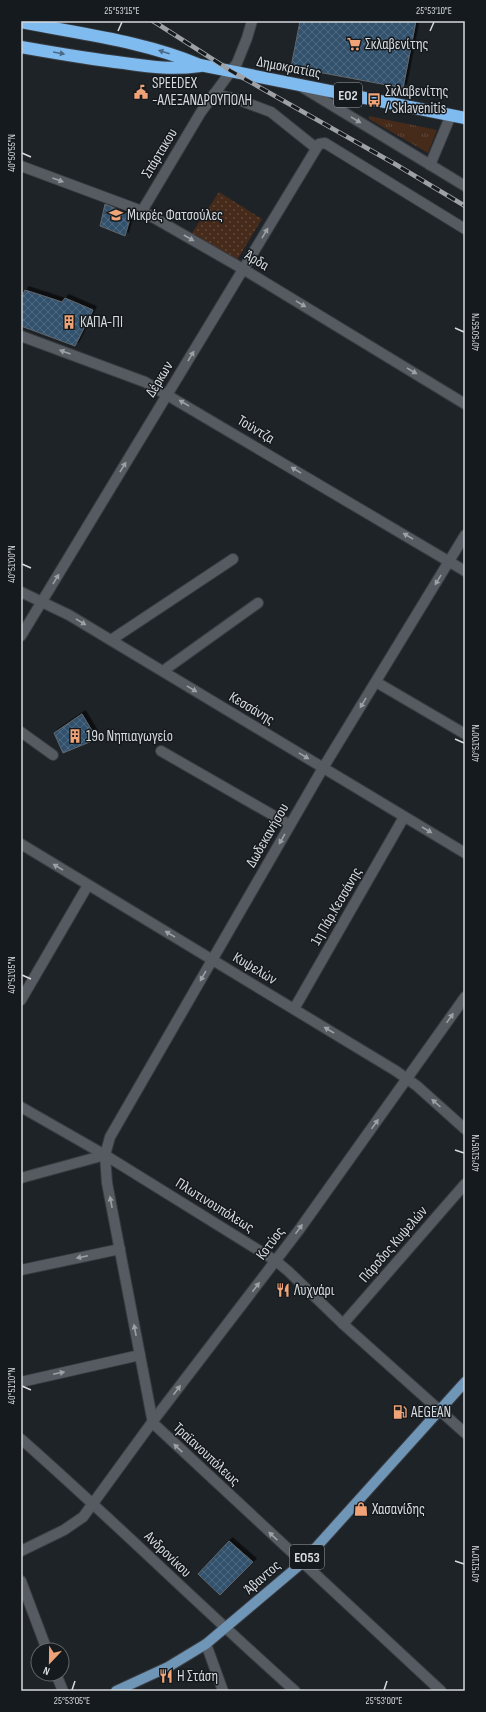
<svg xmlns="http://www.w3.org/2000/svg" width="486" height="1712" font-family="'Sofia Sans Condensed',sans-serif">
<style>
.grass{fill:url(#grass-tufts)}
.park{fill:url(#park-dots)}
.building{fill:url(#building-cross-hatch);stroke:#60666c;filter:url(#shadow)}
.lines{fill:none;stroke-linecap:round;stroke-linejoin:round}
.minor-casing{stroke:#393d42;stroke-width:12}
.major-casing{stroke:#393d42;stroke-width:12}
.highway-casing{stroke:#393d42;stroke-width:14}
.minor{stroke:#555b61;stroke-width:10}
.major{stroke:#6f95b7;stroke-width:10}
.highway{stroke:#80bbf0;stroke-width:12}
.rail-casing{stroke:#9ea2a6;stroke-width:4.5}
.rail{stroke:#151a1e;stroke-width:3;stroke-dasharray:9;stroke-linecap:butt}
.oneway{fill:#4a6a87}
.oneway2{fill:#9ca1a5}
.ticks{fill:none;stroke:#d6dadd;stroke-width:1.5}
.labels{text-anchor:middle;stroke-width:3;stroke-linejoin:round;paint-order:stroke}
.shield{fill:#151a1e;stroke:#9ca0a4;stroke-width:1}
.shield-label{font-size:14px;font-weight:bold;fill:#d6dadd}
.poi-label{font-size:15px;fill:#d6dadd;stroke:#151a1e;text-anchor:start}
.street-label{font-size:15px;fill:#d6dadd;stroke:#151a1e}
.neatline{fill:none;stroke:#d6dadd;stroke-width:1.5}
.ticks-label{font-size:10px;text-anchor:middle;fill:#d6dadd}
</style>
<defs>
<pattern id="grass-tufts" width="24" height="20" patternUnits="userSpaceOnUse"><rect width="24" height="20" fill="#462a1a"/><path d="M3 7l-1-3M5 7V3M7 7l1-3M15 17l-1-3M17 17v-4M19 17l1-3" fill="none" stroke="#60483b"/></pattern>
<pattern id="park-dots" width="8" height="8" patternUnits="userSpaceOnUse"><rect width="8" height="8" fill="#462a1a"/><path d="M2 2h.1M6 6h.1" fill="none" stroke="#60483b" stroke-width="1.8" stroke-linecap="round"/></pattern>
<pattern id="building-cross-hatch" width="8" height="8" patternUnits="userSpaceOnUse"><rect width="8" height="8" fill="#33516c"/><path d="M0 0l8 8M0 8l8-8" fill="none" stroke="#506981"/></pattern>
<filter id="shadow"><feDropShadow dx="3.5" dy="-3.5" stdDeviation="0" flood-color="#0009"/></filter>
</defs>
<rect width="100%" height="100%" fill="#1e2328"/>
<!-- grass -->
<polygon class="grass" points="369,116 437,130 428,153 369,119"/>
<!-- park -->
<polygon class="park" points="219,192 262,219 237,260 192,233"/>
<!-- building -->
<g class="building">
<polygon points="300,21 416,21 403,88 291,67"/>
<polygon points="105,204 131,215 125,236 100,226"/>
<polygon points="25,290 62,302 65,298 93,310 75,346 21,326 21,298"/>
<polygon points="82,714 97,739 63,753 54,733"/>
<polygon points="229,1541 253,1562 220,1595 198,1574"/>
</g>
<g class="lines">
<defs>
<g id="minor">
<polyline points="302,87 465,186"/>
<polyline points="214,94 236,99 271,112 316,148"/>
<polyline points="430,165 451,115"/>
<polyline points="21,166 142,211 243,269 465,404"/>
<polyline points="142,211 201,112 237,63 247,38 252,21"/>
<polyline points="21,336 145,382 465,571"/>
<polyline points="21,592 69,615 465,853"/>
<polyline points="21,636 319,144 325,143 465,229"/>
<polyline points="111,640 233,559"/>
<polyline points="163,671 258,603"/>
<polyline points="376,682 465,734"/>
<polyline points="21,732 53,755"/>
<polyline points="161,751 290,825"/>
<polyline points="21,844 396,1071 417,1086 465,1129"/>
<polyline points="21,1000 88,885"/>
<polyline points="294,1009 404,817"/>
<polyline points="21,1107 105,1155 276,1261 288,1271 343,1324 465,1433"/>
<polyline points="21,1178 105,1155"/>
<polyline points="21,1270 120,1249"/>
<polyline points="343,1324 465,1184"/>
<polyline points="21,1382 140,1355"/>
<path d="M21,1439C114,1521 202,1608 295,1691"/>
<polyline points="21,1551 64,1530 83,1517 153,1421 299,1230 465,997"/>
<polyline points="21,1581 47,1650"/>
<polyline points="206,1644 223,1691"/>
<polyline points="56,1674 63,1691"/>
<polyline points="441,1691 155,1425 152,1418 107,1183 105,1155 110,1137 323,768 465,535"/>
</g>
<polyline id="major" points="116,1691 168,1667 206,1644 302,1563 465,1382"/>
<g id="highway">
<path d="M21,22C81,34 143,41 200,65L465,118"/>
<path d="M21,47C55,53 89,59 124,63C152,67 172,70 200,66"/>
</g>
</defs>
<!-- minor casing -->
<use href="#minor" class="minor-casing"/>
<!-- major casing -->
<use href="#major" class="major-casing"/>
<!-- highway casing -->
<use href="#highway" class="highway-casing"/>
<!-- minor -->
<use href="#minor" class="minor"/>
<!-- major -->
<use href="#major" class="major"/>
<!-- highway -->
<use href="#highway" class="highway"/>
<defs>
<polyline id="rail" points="153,21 231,71 395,164 465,206"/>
</defs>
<!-- rail casing -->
<use href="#rail" class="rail-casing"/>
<!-- rail -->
<use href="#rail" class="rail"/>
</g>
<!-- one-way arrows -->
<defs><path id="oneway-solid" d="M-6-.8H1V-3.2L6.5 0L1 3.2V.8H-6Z"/></defs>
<g class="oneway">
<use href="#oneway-solid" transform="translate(164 52) rotate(-162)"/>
<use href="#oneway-solid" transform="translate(59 53) rotate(10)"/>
</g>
<g class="oneway2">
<use href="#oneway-solid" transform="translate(356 120) rotate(31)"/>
<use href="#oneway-solid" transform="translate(58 180) rotate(20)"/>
<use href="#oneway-solid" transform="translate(265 233) rotate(-59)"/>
<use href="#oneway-solid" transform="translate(189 238) rotate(30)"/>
<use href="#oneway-solid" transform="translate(301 304) rotate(31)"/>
<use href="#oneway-solid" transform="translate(65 352) rotate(-160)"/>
<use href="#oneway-solid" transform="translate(191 356) rotate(-59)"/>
<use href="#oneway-solid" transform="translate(412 371) rotate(31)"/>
<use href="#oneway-solid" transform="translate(184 403) rotate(-149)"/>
<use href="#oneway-solid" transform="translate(123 467) rotate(-59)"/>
<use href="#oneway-solid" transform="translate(296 470) rotate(-149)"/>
<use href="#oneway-solid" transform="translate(408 536) rotate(-149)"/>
<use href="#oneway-solid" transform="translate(56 579) rotate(-59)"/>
<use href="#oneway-solid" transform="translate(438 580) rotate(121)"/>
<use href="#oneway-solid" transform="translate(81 622) rotate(31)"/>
<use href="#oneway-solid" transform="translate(192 689) rotate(31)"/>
<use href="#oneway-solid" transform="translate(363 703) rotate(121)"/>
<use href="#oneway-solid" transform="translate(304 756) rotate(31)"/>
<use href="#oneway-solid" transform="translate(427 830) rotate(31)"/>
<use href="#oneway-solid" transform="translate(282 839) rotate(120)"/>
<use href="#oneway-solid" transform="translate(58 867) rotate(-149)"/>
<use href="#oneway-solid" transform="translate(170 934) rotate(-149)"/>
<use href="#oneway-solid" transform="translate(203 976) rotate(120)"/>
<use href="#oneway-solid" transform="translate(450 1018) rotate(-55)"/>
<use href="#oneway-solid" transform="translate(329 1030) rotate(-149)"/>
<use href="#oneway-solid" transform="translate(436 1103) rotate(-138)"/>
<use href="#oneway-solid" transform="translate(375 1124) rotate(-54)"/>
<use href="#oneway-solid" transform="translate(111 1202) rotate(-101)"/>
<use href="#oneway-solid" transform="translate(299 1229) rotate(-54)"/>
<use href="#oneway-solid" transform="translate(82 1257) rotate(168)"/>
<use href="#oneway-solid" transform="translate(256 1287) rotate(-53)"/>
<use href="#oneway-solid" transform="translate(135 1330) rotate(-101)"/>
<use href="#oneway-solid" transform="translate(59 1373) rotate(-12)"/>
<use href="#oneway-solid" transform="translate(177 1390) rotate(-53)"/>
<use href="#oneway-solid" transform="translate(178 1448) rotate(-137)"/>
<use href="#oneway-solid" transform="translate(273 1536) rotate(-137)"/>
</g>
<!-- ticks -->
<path class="ticks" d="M118,31L122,22M430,31L434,22M22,153L31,157M455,328L464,332M22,564L31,568M455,739L464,743M22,975L31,979M455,1150L464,1153M22,1386L31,1390M455,1561L464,1564M72,1690L75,1681M384,1690L387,1681"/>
<!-- icons -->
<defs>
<symbol id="supermarket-bare" viewBox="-9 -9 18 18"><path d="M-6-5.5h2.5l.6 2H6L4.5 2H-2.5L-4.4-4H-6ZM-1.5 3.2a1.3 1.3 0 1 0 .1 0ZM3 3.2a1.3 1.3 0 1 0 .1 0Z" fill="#efa377" stroke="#151a1e" stroke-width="2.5" paint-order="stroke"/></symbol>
<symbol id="civic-bare" viewBox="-9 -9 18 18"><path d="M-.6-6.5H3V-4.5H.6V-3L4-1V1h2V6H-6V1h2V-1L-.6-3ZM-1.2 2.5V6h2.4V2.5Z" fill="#efa377" stroke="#151a1e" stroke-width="2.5" paint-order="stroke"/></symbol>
<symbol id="bus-bare" viewBox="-9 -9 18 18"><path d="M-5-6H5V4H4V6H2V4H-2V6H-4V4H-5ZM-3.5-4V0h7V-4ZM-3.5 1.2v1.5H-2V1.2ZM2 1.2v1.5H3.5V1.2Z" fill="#efa377" stroke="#151a1e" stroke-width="2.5" paint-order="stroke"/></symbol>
<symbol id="school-bare" viewBox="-9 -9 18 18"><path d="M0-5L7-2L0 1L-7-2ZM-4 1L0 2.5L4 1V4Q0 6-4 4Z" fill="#efa377" stroke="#151a1e" stroke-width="2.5" paint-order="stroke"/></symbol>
<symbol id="building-bare" viewBox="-9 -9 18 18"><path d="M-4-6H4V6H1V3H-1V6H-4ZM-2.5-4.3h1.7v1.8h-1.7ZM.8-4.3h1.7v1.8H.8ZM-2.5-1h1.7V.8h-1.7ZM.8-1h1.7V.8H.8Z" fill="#efa377" stroke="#151a1e" stroke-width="2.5" paint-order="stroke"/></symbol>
<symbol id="restaurant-bare" viewBox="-9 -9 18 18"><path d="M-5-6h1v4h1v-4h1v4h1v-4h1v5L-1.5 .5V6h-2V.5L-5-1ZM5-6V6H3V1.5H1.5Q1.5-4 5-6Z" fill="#efa377" stroke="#151a1e" stroke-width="2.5" paint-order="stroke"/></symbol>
<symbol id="fuel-bare" viewBox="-9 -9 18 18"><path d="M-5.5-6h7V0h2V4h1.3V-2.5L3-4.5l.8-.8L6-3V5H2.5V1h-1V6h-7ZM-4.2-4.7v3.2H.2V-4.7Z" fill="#efa377" stroke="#151a1e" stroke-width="2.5" paint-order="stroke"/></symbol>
<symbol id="shop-bare" viewBox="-9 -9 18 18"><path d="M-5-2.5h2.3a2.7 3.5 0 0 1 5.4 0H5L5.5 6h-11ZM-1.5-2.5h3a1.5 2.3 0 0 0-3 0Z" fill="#efa377" stroke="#151a1e" stroke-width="2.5" paint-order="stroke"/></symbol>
</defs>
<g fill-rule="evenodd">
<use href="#supermarket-bare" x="344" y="34" width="20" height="20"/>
<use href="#civic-bare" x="131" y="82" width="20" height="20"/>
<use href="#bus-bare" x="364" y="90" width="20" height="20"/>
<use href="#school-bare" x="106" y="205" width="20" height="20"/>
<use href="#building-bare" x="59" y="312" width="20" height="20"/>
<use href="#building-bare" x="65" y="726" width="20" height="20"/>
<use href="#restaurant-bare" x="273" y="1280" width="20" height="20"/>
<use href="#fuel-bare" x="390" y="1402" width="20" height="20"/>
<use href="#shop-bare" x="351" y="1499" width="20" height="20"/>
<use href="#restaurant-bare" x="156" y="1666" width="20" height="20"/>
</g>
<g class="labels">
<!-- shield labels -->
<g class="shield">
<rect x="334" y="83" width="28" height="24" rx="3"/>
<rect x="290" y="1545" width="34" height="24" rx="3"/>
</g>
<g class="shield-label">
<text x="348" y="100">ΕΟ2</text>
<text x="307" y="1562">ΕΟ53</text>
</g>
<!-- poi labels -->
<g class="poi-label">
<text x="365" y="49">Σκλαβενίτης</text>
<text x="152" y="88">SPEEDEX<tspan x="152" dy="17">-ΑΛΕΞΑΝΔΡΟΥΠΟΛΗ</tspan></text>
<text x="385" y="96">Σκλαβενίτης<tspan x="385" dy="17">/ Sklavenitis</tspan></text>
<text x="127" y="220">Μικρές Φατσούλες</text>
<text x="80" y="327">ΚΑΠΑ-ΠΙ</text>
<text x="86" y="741">19ο Νηπιαγωγείο</text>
<text x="294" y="1295">Λυχνάρι</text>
<text x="411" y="1417">AEGEAN</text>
<text x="372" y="1514">Χασανίδης</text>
<text x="177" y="1681">Η Στάση</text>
</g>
<!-- street labels -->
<g class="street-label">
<text transform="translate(289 67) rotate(11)" y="5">Δημοκρατίας</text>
<text transform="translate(159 153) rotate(-59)" y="5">Σπάρτακου</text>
<text transform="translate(257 260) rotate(31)" y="5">Άρδα</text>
<text transform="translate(159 379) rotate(-59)" y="5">Δέρκων</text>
<text transform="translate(256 429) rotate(31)" y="5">Τούντζα</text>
<text transform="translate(252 708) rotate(31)" y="5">Κεσσάνης</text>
<text transform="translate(267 835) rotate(-60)" y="5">Δωδεκανήσου</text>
<text transform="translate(336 906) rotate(-60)" y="5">1η Πάρ.Κεσσάνης</text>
<text transform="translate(255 968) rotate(31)" y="5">Κυψελών</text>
<text transform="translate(215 1205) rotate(32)" y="5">Πλωτινουπόλεως</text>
<text transform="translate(270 1243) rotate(-53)" y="5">Κοτύος</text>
<text transform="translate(393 1244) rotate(-49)" y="5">Πάροδος Κυψελών</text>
<text transform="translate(207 1454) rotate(43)" y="5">Τραϊανουπόλεως</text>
<text transform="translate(168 1554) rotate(44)" y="5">Ανδρονίκου</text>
<text transform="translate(262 1577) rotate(-41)" y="5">Άβαντος</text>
</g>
</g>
<!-- border -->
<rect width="486" height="1712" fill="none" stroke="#151a1e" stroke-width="44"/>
<!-- north arrow -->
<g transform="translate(50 1662) rotate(202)"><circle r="19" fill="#151a1e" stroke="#62676a"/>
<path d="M0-3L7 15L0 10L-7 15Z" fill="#efa377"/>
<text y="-6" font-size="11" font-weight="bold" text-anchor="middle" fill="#d6dadd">N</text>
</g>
<rect x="22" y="22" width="442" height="1668" class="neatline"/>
<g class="ticks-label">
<text x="122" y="14">25°53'15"E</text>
<text x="434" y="14">25°53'10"E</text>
<text transform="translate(11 153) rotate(-90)" y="4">40°50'55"N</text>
<text transform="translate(475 332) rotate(-90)" y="4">40°50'55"N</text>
<text transform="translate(11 564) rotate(-90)" y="4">40°51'00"N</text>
<text transform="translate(475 743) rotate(-90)" y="4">40°51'00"N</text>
<text transform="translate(11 975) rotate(-90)" y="4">40°51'05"N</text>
<text transform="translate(475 1153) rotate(-90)" y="4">40°51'05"N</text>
<text transform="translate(11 1386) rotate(-90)" y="4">40°51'10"N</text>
<text transform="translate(475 1564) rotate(-90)" y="4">40°51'10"N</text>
<text x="72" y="1704">25°53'05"E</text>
<text x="384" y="1704">25°53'00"E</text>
</g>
</svg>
